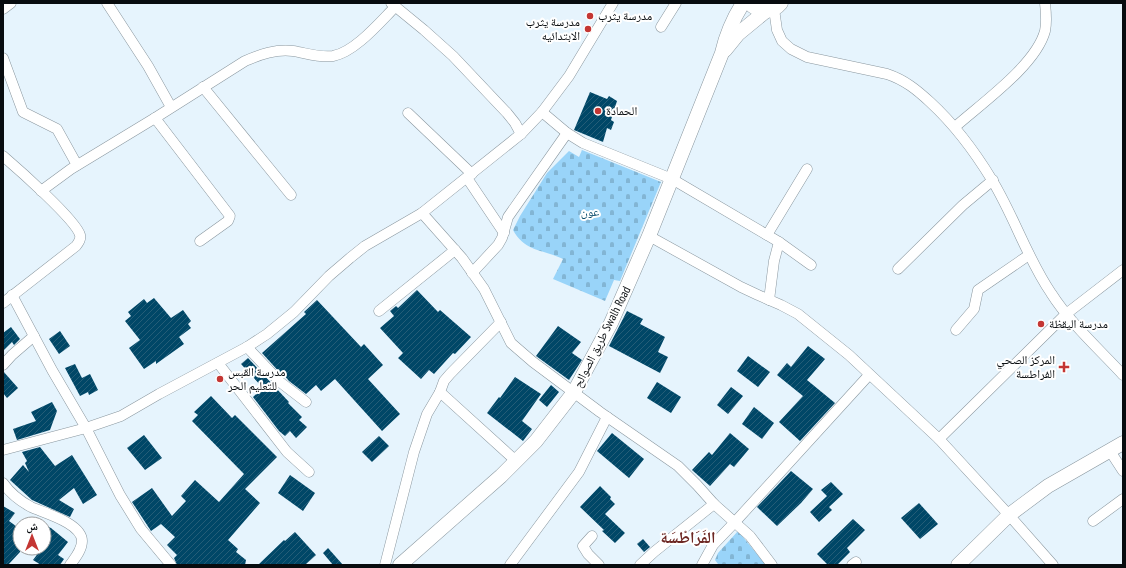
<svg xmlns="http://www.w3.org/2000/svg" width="1126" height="568" font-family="'PT Sans Narrow','Noto Naskh Arabic',sans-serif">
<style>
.cemetery{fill:url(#cemetery-stones)}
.building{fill:url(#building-hatch)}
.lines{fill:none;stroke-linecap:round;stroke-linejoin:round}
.street-casing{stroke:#8a979f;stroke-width:11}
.secondary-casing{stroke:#8a979f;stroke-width:15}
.street{stroke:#fff;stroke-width:10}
.secondary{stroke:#fff;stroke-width:14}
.poi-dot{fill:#c43633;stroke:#fff;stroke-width:1.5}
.labels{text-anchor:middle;stroke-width:4;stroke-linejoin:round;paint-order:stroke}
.poi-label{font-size:12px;fill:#080c0f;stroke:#fff;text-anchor:start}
.park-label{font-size:12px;fill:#0b4c6c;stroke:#fff}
.street-label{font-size:12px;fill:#080c0f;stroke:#fff}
.district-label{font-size:16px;font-weight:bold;fill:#6d2824;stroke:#fff}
</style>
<defs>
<pattern id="cemetery-stones" width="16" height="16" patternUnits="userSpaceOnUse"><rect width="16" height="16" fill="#99d4f9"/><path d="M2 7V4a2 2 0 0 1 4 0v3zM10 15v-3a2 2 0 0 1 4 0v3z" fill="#82b5d4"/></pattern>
<pattern id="building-hatch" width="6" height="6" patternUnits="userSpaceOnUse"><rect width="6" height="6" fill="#004767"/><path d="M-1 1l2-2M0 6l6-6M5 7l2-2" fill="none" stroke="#245d77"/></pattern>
</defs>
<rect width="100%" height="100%" fill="#e6f4fd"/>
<!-- cemetery -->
<g class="cemetery">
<path d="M582,150L661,182L620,281L614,280L605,301L553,279L563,259C542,249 525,252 513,230L520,216L547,173L569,151L579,157Z"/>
<polygon points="738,531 766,565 718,565 718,564 715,560 718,553"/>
</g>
<!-- building -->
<g class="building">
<polygon points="590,92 607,99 609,96 617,101 611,120 614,122 611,130 607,128 603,142 574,130"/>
<polygon points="417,290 438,312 440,310 471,337 455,354 453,353 434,374 429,370 421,379 398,358 403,353 380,328 394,316 390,311 396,306 398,308"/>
<polygon points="154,298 171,318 183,310 191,321 188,324 191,328 179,337 184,344 156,364 156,361 144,369 129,348 140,340 125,321 131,316 128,312 144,299 147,303"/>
<polygon points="317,300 361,347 364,344 383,365 368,379 400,414 382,431 335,379 321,391 316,385 306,394 289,381 283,374 282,375 262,353 306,314 304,312"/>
<polygon points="627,311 643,319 640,324 665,337 658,352 668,357 660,373 609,346"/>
<polygon points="558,326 581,342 572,353 582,360 569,380 536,356"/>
<polygon points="11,327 20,339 14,345 12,342 3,351 3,333"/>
<polygon points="60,331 70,346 59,354 49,339"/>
<polygon points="808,346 825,359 807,380 835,403 800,441 779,422 803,396 777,375 787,363 791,367"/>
<polygon points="748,356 770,372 758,387 737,371"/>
<polygon points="248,358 289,402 288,403 302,417 299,420 307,427 296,438 290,431 285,436 279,431 253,397 263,388 241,364"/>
<polygon points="75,364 82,378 90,374 98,390 89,395 88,392 80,396 65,368"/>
<polygon points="3,371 18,388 7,398 3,393"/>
<polygon points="515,377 541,394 522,421 532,429 523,441 487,413 499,397 500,398"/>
<polygon points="657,382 681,397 671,413 647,398"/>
<polygon points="551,385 559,392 547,407 539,400"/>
<polygon points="731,387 743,396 728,414 717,405"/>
<polygon points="211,396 232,418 235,415 277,457 245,489 260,503 228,540 238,549 236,552 246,560 245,565 177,565 174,558 177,555 167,545 175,537 161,524 151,531 132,502 152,488 172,516 186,501 181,496 195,480 219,502 244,474 192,421 198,415 194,412"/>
<polygon points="52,402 57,411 50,430 17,440 13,429 36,421 31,412"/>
<polygon points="754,407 774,423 762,439 742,424"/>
<polygon points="612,433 644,459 629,478 597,451"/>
<polygon points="730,433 749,449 734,467 730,464 710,486 692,470 709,452 712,455"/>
<polygon points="144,435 162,458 145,470 127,448"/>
<polygon points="379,436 389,446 372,462 362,452"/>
<polygon points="40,447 55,466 72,455 97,495 83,504 74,488 59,500 74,509 70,517 32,500 10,480 23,465 29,472 25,463 27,461 22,452"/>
<polygon points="791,471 813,489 801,503 777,526 757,507"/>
<polygon points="290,475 315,493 303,511 278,493"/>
<polygon points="831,482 843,494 829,507 832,510 819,522 810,512 827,496 821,490"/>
<polygon points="600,486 611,497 610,499 615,504 605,514 625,533 615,543 602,531 604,530 580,507"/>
<polygon points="919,503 938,524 920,539 901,518"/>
<polygon points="3,506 15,513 9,521 20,529 20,552 8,565 3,565"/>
<polygon points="853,519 865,530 847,548 850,552 837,565 828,565 817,554"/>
<polygon points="44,525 51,528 68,542 58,555 64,559 60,565 41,565 33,560 42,548 44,548"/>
<polygon points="295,532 316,555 305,565 258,565 284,540 285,541"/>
<polygon points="643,539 650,547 644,552 637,544"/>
<polygon points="328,548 343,565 333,565 323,553"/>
</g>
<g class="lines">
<defs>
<g id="street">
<polyline points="107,3 148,66 171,107"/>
<polyline points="391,3 424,30 453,56 507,113 515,123 521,134"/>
<polyline points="3,9 11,3"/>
<path d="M774,9L777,30L782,41L791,49L807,57L887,74C905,80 917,90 930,102C955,125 975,152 992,180C1014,216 1027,258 1051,293C1070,323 1099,349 1123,375"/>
<polyline points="661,27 676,3"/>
<polyline points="3,58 23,112 57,129 77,165"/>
<polyline points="203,87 291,195"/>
<polyline points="542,112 567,133 583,143 672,179 779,242 811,265"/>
<polyline points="408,113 472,174"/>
<polyline points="155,118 230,216 228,221 200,241"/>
<path d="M955,127C982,103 1036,65 1045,31C1047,22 1046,12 1045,3"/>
<path d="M3,156C17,168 76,220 80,235C81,239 79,242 76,246L3,303"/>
<polyline points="467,178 504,233"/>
<path d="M41,191L71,169L155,118L245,61C261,54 276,49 293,51C306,53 320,58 333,56C355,52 380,22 395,7"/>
<polyline points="422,213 462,258 484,289 511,343 533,362 600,412 678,466 697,485 714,504 750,536 772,565"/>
<polyline points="767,235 807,169"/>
<polyline points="649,236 741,287 758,295 781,305 798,314 849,355 939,439 1009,515 1053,565"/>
<polyline points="898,269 963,205 993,180"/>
<polyline points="472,273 498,245 502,238 508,217 567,133"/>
<polyline points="12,295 52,370 86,428 120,495 141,529 171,565"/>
<polyline points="769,300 774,261 779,242"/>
<polyline points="379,311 455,250"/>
<polyline points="501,322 450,374 444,381 440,392 516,461"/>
<polyline points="956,330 974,309 978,290 1029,255"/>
<polyline points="247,347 280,382 306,402"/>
<polyline points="218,363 287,452 309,472"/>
<polyline points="3,365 12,355 34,336"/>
<polyline points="939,439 1066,314 1123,270"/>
<polyline points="3,450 86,428 121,416 159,394 247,347 267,334 294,312 329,276 350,258 365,246 422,213 521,134 542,112 569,76 613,3"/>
<polyline points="1110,451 1123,471"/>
<path d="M3,483C10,493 20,501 31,507C44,513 82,523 82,541C82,550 75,558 70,565"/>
<polyline points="1093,521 1123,499"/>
<polyline points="592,536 583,546 588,554 599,565"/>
<polyline points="385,565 414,452 427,414 440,392"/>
<polyline points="510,565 579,472 607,417"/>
<polyline points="640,565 654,552 714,504"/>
<polyline points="702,565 713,545 735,522 869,375"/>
<polyline points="852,565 856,562"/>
</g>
<g id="secondary">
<path d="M749,3C759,13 772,14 781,3"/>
<polyline points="725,50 738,34 766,11"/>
<path d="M400,565L501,476L536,441L574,392L611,323L649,236L722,53C726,35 733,19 743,3"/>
<polyline points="958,565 1009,515 1048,486 1123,443"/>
</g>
</defs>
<!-- street casing -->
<use href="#street" class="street-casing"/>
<!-- secondary casing -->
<use href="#secondary" class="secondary-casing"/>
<!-- street -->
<use href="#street" class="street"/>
<!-- secondary -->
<use href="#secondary" class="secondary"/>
</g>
<!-- markers -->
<g class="poi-dot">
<circle cx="590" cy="16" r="4"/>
<circle cx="588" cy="29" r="4"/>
<circle cx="598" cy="111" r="4"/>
<circle cx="1041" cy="324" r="4"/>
<path d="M1062 361h4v4h4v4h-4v4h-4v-4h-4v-4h4z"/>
<circle cx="220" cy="379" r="4"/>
</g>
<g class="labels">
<!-- poi labels -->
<g class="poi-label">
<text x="598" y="20">مدرسة يثرب</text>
<text x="580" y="26" text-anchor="end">مدرسة يثرب<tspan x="580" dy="14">الابتدائيه</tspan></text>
<text x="606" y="115">الحمادة</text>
<text x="1049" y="328">مدرسة اليقظة</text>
<text x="1055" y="364" text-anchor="end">المركز الصحي<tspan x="1055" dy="14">الفراطسة</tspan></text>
<text x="228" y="376">مدرسة القبس<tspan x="228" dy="14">للتعليم الحر</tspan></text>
</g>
<!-- park labels -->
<g class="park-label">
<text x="590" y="216">عون</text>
</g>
<!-- street labels -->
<g class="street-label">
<text transform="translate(602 337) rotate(-63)" y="4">طريق الصوالح Swalh Road</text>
</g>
<!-- district labels -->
<g class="district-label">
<text x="688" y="543">الفَرَاطْسَة</text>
</g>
</g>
<!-- border -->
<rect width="1126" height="568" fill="none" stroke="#080c0f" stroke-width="8"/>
<!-- north arrow -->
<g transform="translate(32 536)"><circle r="19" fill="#ffffff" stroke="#9c9e9f"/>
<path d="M0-3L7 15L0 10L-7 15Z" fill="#c43633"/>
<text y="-6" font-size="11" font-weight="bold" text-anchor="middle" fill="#080c0f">ش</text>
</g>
</svg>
